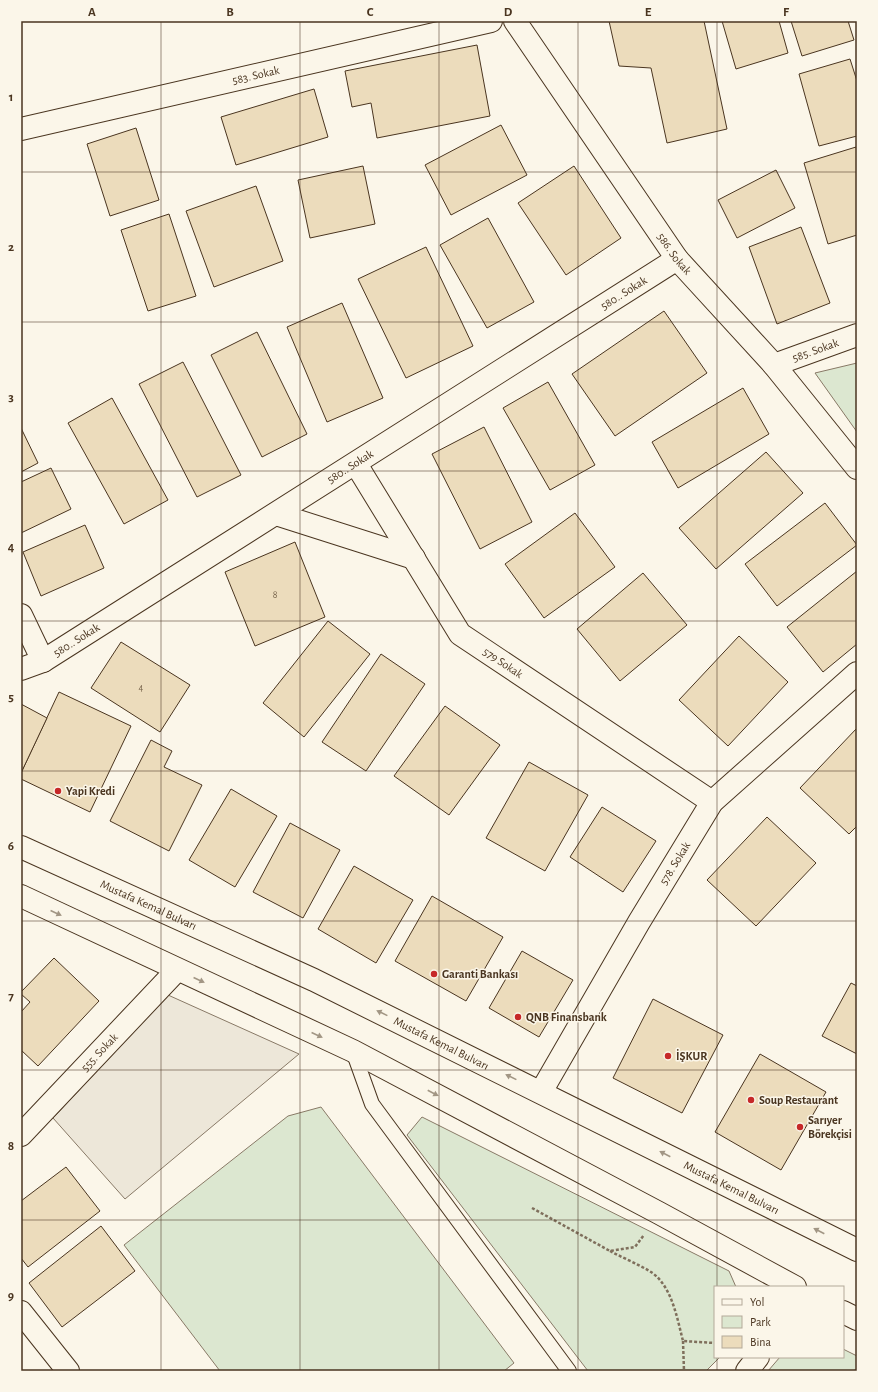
<svg xmlns="http://www.w3.org/2000/svg" width="878" height="1392" font-family="'Alegreya Sans',sans-serif">
<style>
.green{fill:#dce7d0;stroke:#887966}
.parking{fill:#ede7d9;stroke:#887966}
.building{fill:#ecdcbc;stroke:#4a3520}
.lines{fill:none;stroke-linecap:round;stroke-linejoin:round}
.service-casing{stroke:#4a3520;stroke-width:16}
.minor-casing{stroke:#4a3520;stroke-width:24}
.secondary-casing{stroke:#4a3520;stroke-width:24}
.path{stroke:#7f6f5c;stroke-width:2.5;stroke-dasharray:3 2;stroke-linecap:butt}
.service{stroke:#fbf6e9;stroke-width:14}
.minor{stroke:#fbf6e9;stroke-width:22}
.secondary{stroke:#fbf6e9;stroke-width:22}
.oneway{fill:#a29684}
.grid{fill:none;stroke:#4a3520;stroke-width:1;stroke-opacity:0.55}
.poi-dot{fill:#c62828;stroke:#fbf6e9;stroke-width:1.5}
.labels{text-anchor:middle;stroke-width:3;stroke-linejoin:round;paint-order:stroke}
.number-label{font-size:10px;fill:#725f47}
.street-label{font-size:12px;fill:#4a3520;stroke:#fbf6e9}
.poi-label{font-size:12px;font-weight:bold;fill:#4a3520;stroke:#fbf6e9;text-anchor:start}
.neatline{fill:none;stroke:#4a3520;stroke-width:1.5}
.grid-label{font-size:13px;text-anchor:middle;font-weight:bold;fill:#4a3520}
</style>
<rect width="100%" height="100%" fill="#fbf6e9"/>
<!-- green -->
<g class="green">
<polygon points="857,363 857,432 815,373"/>
<polygon points="321,1107 514,1363 504,1371 220,1371 124,1245 288,1116"/>
<polygon points="422,1117 729,1271 736,1287 715,1287 715,1357 720,1357 706,1371 588,1371 407,1135"/>
<polygon points="843,1349 857,1356 857,1369 853,1371 768,1371 780,1357 843,1357"/>
</g>
<!-- parking -->
<polygon class="parking" points="168,995 299,1054 125,1199 53,1118"/>
<!-- building -->
<g class="building">
<polygon points="609,21 704,21 727,129 667,143 651,68 619,66"/>
<polygon points="722,21 779,21 788,53 736,69"/>
<polygon points="791,21 848,21 854,40 802,56"/>
<polygon points="477,45 490,116 377,138 371,103 352,107 345,71"/>
<polygon points="850,59 857,81 857,136 819,146 799,74"/>
<polygon points="314,89 328,137 236,165 221,117"/>
<polygon points="501,125 527,175 451,215 425,165"/>
<polygon points="136,128 159,200 110,216 87,144"/>
<polygon points="856,147 857,151 857,235 828,244 804,163"/>
<polygon points="363,166 375,224 310,238 298,180"/>
<polygon points="574,166 621,238 566,275 518,203"/>
<polygon points="776,170 795,208 737,238 718,200"/>
<polygon points="256,186 283,261 214,287 186,211"/>
<polygon points="169,214 196,296 148,311 121,230"/>
<polygon points="488,218 534,302 487,328 440,245"/>
<polygon points="801,227 830,303 777,324 749,247"/>
<polygon points="426,247 473,346 406,378 358,279"/>
<polygon points="342,303 383,398 327,422 287,327"/>
<polygon points="664,311 707,373 615,436 572,374"/>
<polygon points="257,332 307,434 262,457 211,355"/>
<polygon points="183,362 241,475 197,497 139,384"/>
<polygon points="548,382 595,465 550,490 503,408"/>
<polygon points="743,388 769,434 678,488 652,442"/>
<polygon points="112,398 168,500 124,524 68,423"/>
<polygon points="484,427 532,522 480,549 432,454"/>
<polygon points="21,428 38,463 21,472"/>
<polygon points="766,452 803,493 716,569 679,528"/>
<polygon points="51,468 71,509 21,533 21,482"/>
<polygon points="825,503 857,545 777,606 745,564"/>
<polygon points="575,513 615,567 544,618 505,564"/>
<polygon points="85,525 104,568 41,596 23,552"/>
<polygon points="295,542 325,617 255,646 225,572"/>
<polygon points="857,571 857,644 823,672 787,627"/>
<polygon points="643,573 687,625 620,681 577,629"/>
<polygon points="328,621 370,654 304,737 263,703"/>
<polygon points="739,636 788,682 728,746 679,700"/>
<polygon points="121,642 190,685 160,732 91,688"/>
<polygon points="381,654 425,684 366,771 322,742"/>
<polygon points="59,692 131,726 90,812 21,779 21,773"/>
<polygon points="21,704 47,718 21,773"/>
<polygon points="445,706 500,745 449,815 394,776"/>
<polygon points="857,728 857,826 849,834 800,788"/>
<polygon points="151,740 172,751 164,767 202,785 169,851 110,821"/>
<polygon points="529,762 588,795 545,871 486,838"/>
<polygon points="231,789 277,816 235,887 189,860"/>
<polygon points="602,807 656,841 623,892 570,857"/>
<polygon points="767,817 816,863 756,926 707,880"/>
<polygon points="290,823 340,850 303,918 253,892"/>
<polygon points="354,866 413,900 376,963 318,929"/>
<polygon points="432,896 503,937 466,1001 395,961"/>
<polygon points="522,951 573,980 539,1037 489,1008"/>
<polygon points="54,958 99,1001 38,1066 21,1050 21,1012 30,1002 21,994 21,992"/>
<polygon points="851,983 857,986 857,1054 822,1036"/>
<polygon points="653,999 723,1035 682,1113 613,1078"/>
<polygon points="760,1054 826,1092 781,1170 715,1132"/>
<polygon points="66,1167 100,1211 28,1267 21,1258 21,1201"/>
<polygon points="101,1226 135,1271 62,1327 29,1283"/>
</g>
<g class="lines">
<defs>
<polyline id="service" points="353,1051 372,1104 569,1371"/>
<g id="minor">
<path id="s1" d="M515,21L677,259L774,365L857,468"/>
<path id="s2" d="M21,129L491,21"/>
<path id="s3" d="M774,365L857,335"/>
<path id="s4" d="M356,464L460,634L712,802"/>
<polyline points="276,514 414,558"/>
<polyline points="21,615 43,661"/>
<path id="s5" d="M21,669L43,661L677,259"/>
<path id="s6" d="M541,1092L639,922L712,802L857,673"/>
<path id="s7" d="M21,1135L177,970"/>
<polyline points="21,1312 68,1371"/>
<polyline points="747,1371 758,1357"/>
</g>
<g id="secondary">
<path id="s8" d="M21,847L314,980L857,1250"/>
<polyline points="21,896 353,1051 659,1213 795,1287"/>
<polyline points="843,1312 857,1319"/>
</g>
</defs>
<!-- service casing -->
<use href="#service" class="service-casing"/>
<!-- minor casing -->
<use href="#minor" class="minor-casing"/>
<!-- secondary casing -->
<use href="#secondary" class="secondary-casing"/>
<!-- path -->
<g class="path">
<polyline points="532,1208 610,1251 635,1247 644,1235"/>
<path d="M610,1251C623,1258 638,1264 651,1272C672,1286 677,1318 683,1341L715,1343"/>
<polyline points="683,1341 684,1371"/>
</g>
<!-- service -->
<use href="#service" class="service"/>
<!-- minor -->
<use href="#minor" class="minor"/>
<!-- secondary -->
<use href="#secondary" class="secondary"/>
</g>
<!-- one-way arrows -->
<defs><path id="oneway-solid" d="M-6-.8H1V-3.2L6.5 0L1 3.2V.8H-6Z"/></defs>
<g class="oneway">
<use href="#oneway-solid" transform="translate(56 913) rotate(25)"/>
<use href="#oneway-solid" transform="translate(199 980) rotate(25)"/>
<use href="#oneway-solid" transform="translate(382 1013) rotate(-154)"/>
<use href="#oneway-solid" transform="translate(317 1035) rotate(25)"/>
<use href="#oneway-solid" transform="translate(511 1077) rotate(-154)"/>
<use href="#oneway-solid" transform="translate(433 1093) rotate(28)"/>
<use href="#oneway-solid" transform="translate(665 1154) rotate(-153)"/>
<use href="#oneway-solid" transform="translate(819 1231) rotate(-153)"/>
</g>
<!-- grid -->
<path class="grid" d="M161,21V1371M300,21V1371M439,21V1371M578,21V1371M717,21V1287M21,172H857M21,322H857M21,471H857M21,621H857M21,771H857M21,921H857M21,1070H857M21,1220H857M717,1357V1371"/>
<!-- markers -->
<g class="poi-dot">
<circle cx="58" cy="791" r="4"/>
<circle cx="434" cy="974" r="4"/>
<circle cx="518" cy="1017" r="4"/>
<circle cx="668" cy="1056" r="4"/>
<circle cx="751" cy="1100" r="4"/>
<circle cx="800" cy="1127" r="4"/>
</g>
<g class="labels">
<!-- number labels -->
<g class="number-label">
<text x="275" y="598">8</text>
<text x="141" y="691">4</text>
</g>
<!-- street labels -->
<g class="street-label">
<text dy="4" stroke="none"><textPath href="#s2" startOffset="241">583. Sokak</textPath></text>
<text dy="4" stroke="none"><textPath href="#s1" startOffset="282">586. Sokak</textPath></text>
<text dy="4" stroke="none"><textPath href="#s5" startOffset="711">580.. Sokak</textPath></text>
<text dy="4" stroke="none"><textPath href="#s3" startOffset="44">585. Sokak</textPath></text>
<text dy="4" stroke="none"><textPath href="#s5" startOffset="387">580.. Sokak</textPath></text>
<text dy="4" stroke="none"><textPath href="#s5" startOffset="63">580.. Sokak</textPath></text>
<text dy="4" stroke="none"><textPath href="#s4" startOffset="251">579 Sokak</textPath></text>
<text dy="4" stroke="none"><textPath href="#s6" startOffset="265">578. Sokak</textPath></text>
<text dy="4" stroke="none"><textPath href="#s8" startOffset="140">Mustafa Kemal Bulvarı</textPath></text>
<text dy="4" stroke="none"><textPath href="#s8" startOffset="464">Mustafa Kemal Bulvarı</textPath></text>
<text dy="4" stroke="none"><textPath href="#s7" startOffset="114">555. Sokak</textPath></text>
<text dy="4" stroke="none"><textPath href="#s8" startOffset="788">Mustafa Kemal Bulvarı</textPath></text>
</g>
<!-- poi labels -->
<g class="poi-label">
<text x="66" y="795">Yapi Kredi</text>
<text x="442" y="978">Garanti Bankası</text>
<text x="526" y="1021">QNB Finansbank</text>
<text x="676" y="1060">İŞKUR</text>
<text x="759" y="1104">Soup Restaurant</text>
<text x="808" y="1124">Sarıyer<tspan x="808" dy="14">Börekçisi</tspan></text>
</g>
</g>
<!-- border -->
<rect width="878" height="1392" fill="none" stroke="#fbf6e9" stroke-width="44"/>
<!-- legend -->
<rect x="714" y="1286" width="130" height="72" fill="#fbf6e9" stroke="#b4a999"/>
<rect x="722" y="1299" width="20" height="6" fill="#fbf6e9" stroke="#b4a999"/>
<text x="750" y="1306" font-size="12" fill="#4a3520">Yol</text>
<rect x="722" y="1316" width="20" height="12" fill="#dce7d0" stroke="#b4a999"/>
<text x="750" y="1326" font-size="12" fill="#4a3520">Park</text>
<rect x="722" y="1336" width="20" height="12" fill="#ecdcbc" stroke="#b4a999"/>
<text x="750" y="1346" font-size="12" fill="#4a3520">Bina</text>
<rect x="22" y="22" width="834" height="1348" class="neatline"/>
<g class="grid-label">
<text x="92" y="16">A</text>
<text x="230" y="16">B</text>
<text x="370" y="16">C</text>
<text x="508" y="16">D</text>
<text x="648" y="16">E</text>
<text x="786" y="16">F</text>
<text x="11" y="101">1</text>
<text x="11" y="251">2</text>
<text x="11" y="401">3</text>
<text x="11" y="551">4</text>
<text x="11" y="701">5</text>
<text x="11" y="850">6</text>
<text x="11" y="1000">7</text>
<text x="11" y="1150">8</text>
<text x="11" y="1300">9</text>
</g>
</svg>
